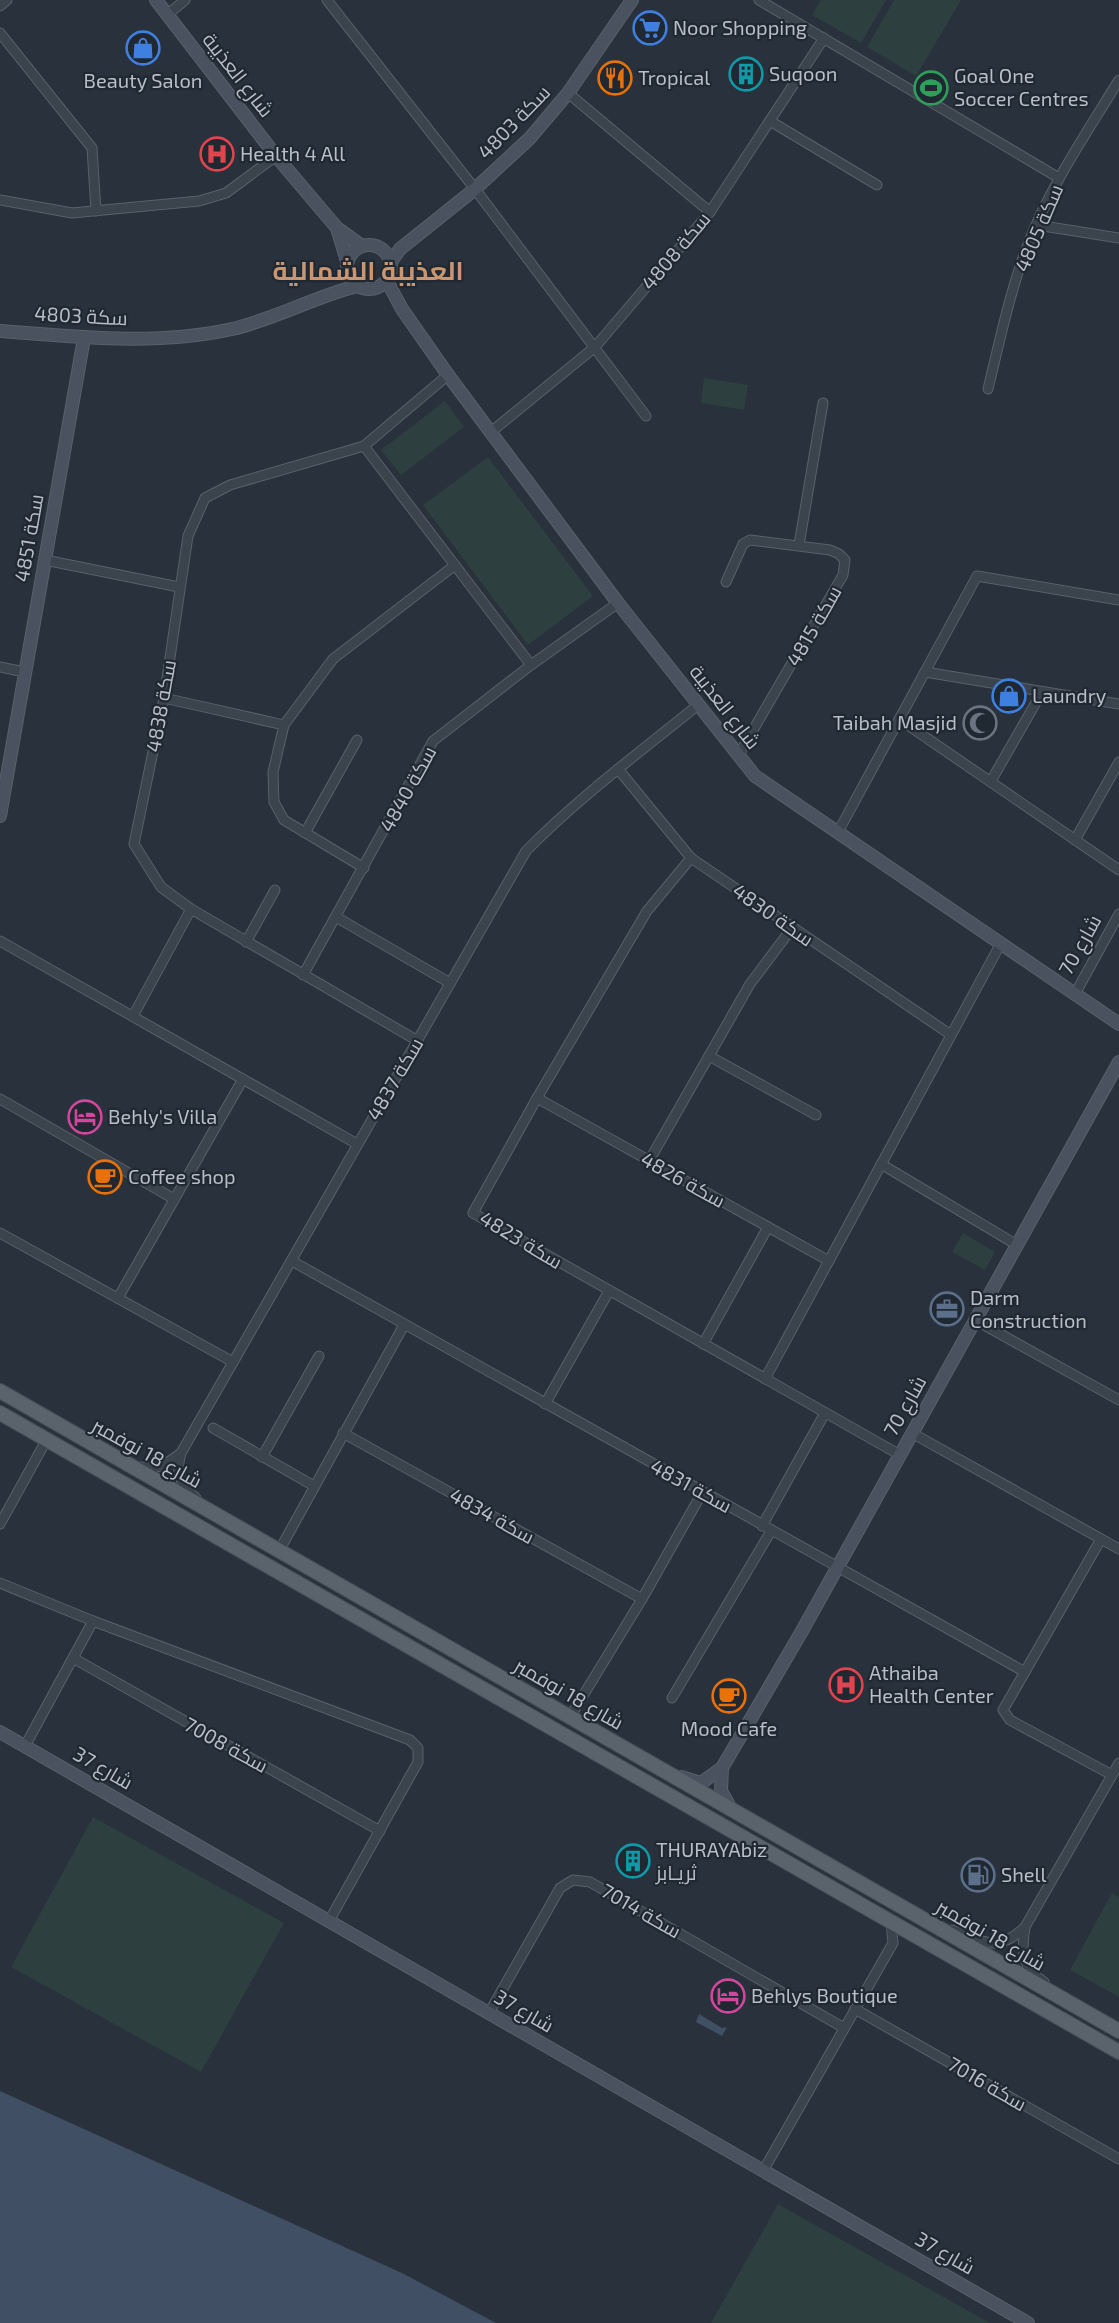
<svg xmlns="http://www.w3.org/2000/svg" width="1119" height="2323" font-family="'Exo 2',Cairo,sans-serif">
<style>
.green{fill:#2d3f3f}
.water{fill:#404f63}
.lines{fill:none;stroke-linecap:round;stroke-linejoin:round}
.street-casing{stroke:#59616a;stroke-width:11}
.secondary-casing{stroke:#59616a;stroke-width:14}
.primary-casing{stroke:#444c55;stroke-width:16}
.street{stroke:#3b434c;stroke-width:9}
.secondary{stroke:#4a525f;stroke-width:12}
.primary{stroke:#5a626c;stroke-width:14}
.labels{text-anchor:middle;stroke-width:4.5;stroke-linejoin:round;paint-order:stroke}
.poi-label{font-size:20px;fill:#b7bec7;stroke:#202831;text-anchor:start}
.street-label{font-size:20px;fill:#b7bec7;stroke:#202831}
.district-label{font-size:26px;font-weight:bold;fill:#c89672;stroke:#202831}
</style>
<rect width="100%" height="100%" fill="#28313c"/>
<!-- green -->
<g class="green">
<polygon points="821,0 886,0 861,43 812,15"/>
<polygon points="894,0 961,0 916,76 867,47"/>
<polygon points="704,378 748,385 744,410 701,403"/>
<polygon points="445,401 464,427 401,475 381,450"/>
<polygon points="488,457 593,596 528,645 423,505"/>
<polygon points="963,1233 995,1252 985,1270 952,1252"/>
<polygon points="93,1817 284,1923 201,2072 11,1967"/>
<polygon points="1112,1893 1119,1897 1119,1997 1070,1970"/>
<polygon points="778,2204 990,2323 711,2323"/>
</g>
<!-- water -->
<g class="water">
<polygon points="699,2014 722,2028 727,2027 722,2036 696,2022"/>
<polygon points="0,2091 404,2274 496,2323 0,2323"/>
</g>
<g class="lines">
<defs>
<g id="street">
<polyline points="327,0 475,189 646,416"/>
<polyline points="759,0 1059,178"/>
<polyline points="0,6 7,0"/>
<polyline points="167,15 185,0"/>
<polyline points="0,33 92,148 96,211"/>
<polyline points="568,93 710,212"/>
<polyline points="770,121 877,185"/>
<polyline points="0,200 72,213 199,201 226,193 276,156"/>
<polyline points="1037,225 1119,238"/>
<path d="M988,389C999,344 1009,296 1025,252C1047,191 1085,135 1119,80"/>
<polyline points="491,432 595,347 710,212 824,38"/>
<polyline points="364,446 531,665"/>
<polyline points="799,545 823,403"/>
<polyline points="45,560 179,587"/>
<polyline points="726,582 743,544 750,540 830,550 839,554 845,560 843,575 738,756"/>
<polyline points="0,667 24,672"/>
<polyline points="925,672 1119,704"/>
<polyline points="164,698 284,725"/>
<polyline points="899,719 1119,870"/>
<polyline points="618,769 691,858 951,1035"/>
<polyline points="991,781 1042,692"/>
<polyline points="838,832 977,576 1119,600"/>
<polyline points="305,833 357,740"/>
<polyline points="1075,840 1119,762"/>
<polyline points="691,858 647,911 537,1098 473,1213 900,1455"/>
<polyline points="364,868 284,820 274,802 273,772 284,725 333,659 455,565"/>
<polyline points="336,917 450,983"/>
<polyline points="0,941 357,1144"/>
<polyline points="246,942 275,890"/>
<polyline points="303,975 433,741 531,665 618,603"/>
<polyline points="1075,994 1119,914"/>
<polyline points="133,1016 191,909"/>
<polyline points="418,1041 191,909 161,887 134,844 164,698 188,536 205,498 230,485 364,446 448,375"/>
<polyline points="709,1056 816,1115"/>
<polyline points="537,1098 829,1261"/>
<polyline points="0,1099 174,1199"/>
<polyline points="649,1161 750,984 792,928"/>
<polyline points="881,1164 1017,1245"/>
<polyline points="0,1233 233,1362"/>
<polyline points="292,1261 1025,1672"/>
<polyline points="118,1298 243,1079"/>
<polyline points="975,1320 1119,1400"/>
<polyline points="703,1344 768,1227"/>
<polyline points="765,1379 1001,943"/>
<polyline points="545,1404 609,1291"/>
<polyline points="213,1428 314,1486"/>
<polyline points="343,1433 642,1599"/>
<polyline points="912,1433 1119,1549"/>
<path d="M181,1453C175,1474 180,1483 196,1498"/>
<polyline points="262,1457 319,1356"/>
<path d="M140,1467C160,1470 166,1464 181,1453L526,851C578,798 640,752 698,705"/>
<polyline points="0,1524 47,1439"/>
<polyline points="762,1526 825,1413"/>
<polyline points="1101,1539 1003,1710 1010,1720 1112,1775"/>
<polyline points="279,1551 404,1325"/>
<polyline points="0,1583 93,1621 410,1740 418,1748 418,1762 329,1921"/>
<polyline points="73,1658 380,1831"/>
<polyline points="672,1698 771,1531"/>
<polyline points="570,1717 642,1599 702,1493"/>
<polyline points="25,1746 93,1621"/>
<path d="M1025,1927C1021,1953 1022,1967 1044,1982"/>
<path d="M952,1930C983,1941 997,1954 1025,1927L1119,1763"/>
<polyline points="855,2009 1119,2159"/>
<polyline points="489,2013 560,1888 573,1880 590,1882 844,2028"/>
<polyline points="763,2171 893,1943 891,1922"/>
</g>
<g id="secondary">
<polyline points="156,0 276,156 337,228 362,246"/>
<polyline points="337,228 347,261"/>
<circle cx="369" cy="267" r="22"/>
<polyline points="390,263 400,249 475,189 530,138 568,93 632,0"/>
<polyline points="387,281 402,309 448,375 618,603 755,776 1119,1024"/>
<path d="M0,331C77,337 156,346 232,329C275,319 314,297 357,286"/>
<polyline points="0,816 84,338"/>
<polyline points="0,1732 1028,2323"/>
<polyline points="722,1768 721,1791 730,1807"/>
<polyline points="681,1777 701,1783 722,1768 802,1631 1119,1062"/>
</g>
<g id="primary">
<polyline points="0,1391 1119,2031"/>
<polyline points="0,1413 1119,2052"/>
</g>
</defs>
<!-- street casing -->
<use href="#street" class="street-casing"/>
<!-- secondary casing -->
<use href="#secondary" class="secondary-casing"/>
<!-- primary casing -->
<use href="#primary" class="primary-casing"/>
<!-- street -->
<use href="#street" class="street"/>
<!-- secondary -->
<use href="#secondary" class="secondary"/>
<!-- primary -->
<use href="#primary" class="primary"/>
</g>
<!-- icons -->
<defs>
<symbol id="supermarket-ring" viewBox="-11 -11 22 22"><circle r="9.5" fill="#202831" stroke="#3f7fe0" stroke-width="1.5"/><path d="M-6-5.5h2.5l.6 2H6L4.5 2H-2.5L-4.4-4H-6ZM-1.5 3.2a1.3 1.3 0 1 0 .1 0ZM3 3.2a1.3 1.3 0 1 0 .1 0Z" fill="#3f7fe0"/></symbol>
<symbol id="shop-ring" viewBox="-11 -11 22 22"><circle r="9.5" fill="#202831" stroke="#3f7fe0" stroke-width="1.5"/><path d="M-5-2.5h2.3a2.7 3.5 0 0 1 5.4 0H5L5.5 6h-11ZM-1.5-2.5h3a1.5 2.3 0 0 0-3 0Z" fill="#3f7fe0"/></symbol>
<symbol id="building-ring" viewBox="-11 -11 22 22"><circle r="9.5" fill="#202831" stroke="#0f9aa8" stroke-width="1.5"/><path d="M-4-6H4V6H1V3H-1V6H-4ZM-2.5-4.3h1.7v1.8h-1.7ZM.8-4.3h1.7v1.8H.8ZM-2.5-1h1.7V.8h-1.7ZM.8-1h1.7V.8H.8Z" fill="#0f9aa8"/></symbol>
<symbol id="restaurant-ring" viewBox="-11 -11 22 22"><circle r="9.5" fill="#202831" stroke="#e8710a" stroke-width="1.5"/><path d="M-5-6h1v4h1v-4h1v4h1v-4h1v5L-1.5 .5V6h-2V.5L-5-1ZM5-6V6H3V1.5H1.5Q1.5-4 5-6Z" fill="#e8710a"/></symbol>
<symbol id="stadium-ring" viewBox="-11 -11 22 22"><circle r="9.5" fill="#202831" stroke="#2e9e5b" stroke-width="1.5"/><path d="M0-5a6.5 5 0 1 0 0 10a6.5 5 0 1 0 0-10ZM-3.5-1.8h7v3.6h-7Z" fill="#2e9e5b"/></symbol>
<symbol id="hospital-ring" viewBox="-11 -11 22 22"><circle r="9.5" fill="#202831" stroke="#e0444e" stroke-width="1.5"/><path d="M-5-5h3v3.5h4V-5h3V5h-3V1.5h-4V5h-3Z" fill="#e0444e"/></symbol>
<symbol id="mosque-ring" viewBox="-11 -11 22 22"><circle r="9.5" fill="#202831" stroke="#6b7280" stroke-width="1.5"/><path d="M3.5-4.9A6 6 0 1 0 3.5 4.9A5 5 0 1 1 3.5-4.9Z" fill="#6b7280"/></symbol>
<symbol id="hotel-ring" viewBox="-11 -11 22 22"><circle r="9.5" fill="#202831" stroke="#d1479c" stroke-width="1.5"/><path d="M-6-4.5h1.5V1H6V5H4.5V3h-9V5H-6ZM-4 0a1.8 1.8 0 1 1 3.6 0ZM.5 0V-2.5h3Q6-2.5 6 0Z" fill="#d1479c"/></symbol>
<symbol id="cafe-ring" viewBox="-11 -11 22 22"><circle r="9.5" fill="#202831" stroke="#e8710a" stroke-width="1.5"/><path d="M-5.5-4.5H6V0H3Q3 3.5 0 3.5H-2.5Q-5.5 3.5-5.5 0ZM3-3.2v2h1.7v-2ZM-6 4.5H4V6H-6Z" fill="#e8710a"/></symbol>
<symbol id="office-ring" viewBox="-11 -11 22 22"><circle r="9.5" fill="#202831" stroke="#5c6f8a" stroke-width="1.5"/><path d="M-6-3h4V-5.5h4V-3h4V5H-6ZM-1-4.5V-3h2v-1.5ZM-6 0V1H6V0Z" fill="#5c6f8a"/></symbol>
<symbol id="fuel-ring" viewBox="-11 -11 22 22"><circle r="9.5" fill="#202831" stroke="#5c6f8a" stroke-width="1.5"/><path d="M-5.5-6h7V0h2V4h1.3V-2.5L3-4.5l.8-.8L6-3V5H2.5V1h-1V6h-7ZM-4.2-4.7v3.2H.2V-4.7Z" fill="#5c6f8a"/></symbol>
</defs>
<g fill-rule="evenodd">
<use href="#supermarket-ring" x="631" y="9" width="38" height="38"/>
<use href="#shop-ring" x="124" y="29" width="38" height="38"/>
<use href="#building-ring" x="727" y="55" width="38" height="38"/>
<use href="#restaurant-ring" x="596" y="59" width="38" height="38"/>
<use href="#stadium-ring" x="912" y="69" width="38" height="38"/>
<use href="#hospital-ring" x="198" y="135" width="38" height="38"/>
<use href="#shop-ring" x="990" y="677" width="38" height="38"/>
<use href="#mosque-ring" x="961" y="704" width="38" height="38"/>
<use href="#hotel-ring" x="66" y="1098" width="38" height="38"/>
<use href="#cafe-ring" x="86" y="1158" width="38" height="38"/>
<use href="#office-ring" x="928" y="1290" width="38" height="38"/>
<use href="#hospital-ring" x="827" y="1666" width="38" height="38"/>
<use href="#cafe-ring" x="710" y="1677" width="38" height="38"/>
<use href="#building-ring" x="614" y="1842" width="38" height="38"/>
<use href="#fuel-ring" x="959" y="1856" width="38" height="38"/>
<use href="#hotel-ring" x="709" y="1977" width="38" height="38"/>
</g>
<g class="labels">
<!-- poi labels -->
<g class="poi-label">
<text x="673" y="35">Noor Shopping</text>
<text x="769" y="81">Suqoon</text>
<text x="954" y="83">Goal One<tspan x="954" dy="23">Soccer Centres</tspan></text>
<text x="638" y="85">Tropical</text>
<text x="143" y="88" text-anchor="middle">Beauty Salon</text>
<text x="240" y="161">Health 4 All</text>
<text x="1032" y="703">Laundry</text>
<text x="957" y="730" text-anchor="end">Taibah Masjid</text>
<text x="108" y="1124">Behly's Villa</text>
<text x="128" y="1184">Coffee shop</text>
<text x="970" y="1305">Darm<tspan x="970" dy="23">Construction</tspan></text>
<text x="869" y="1680">Athaiba<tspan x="869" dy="23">Health Center</tspan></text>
<text x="729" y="1736" text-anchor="middle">Mood Cafe</text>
<text x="656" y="1857">THURAYAbiz<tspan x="656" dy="23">ثريـابز</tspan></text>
<text x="1001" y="1882">Shell</text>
<text x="751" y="2003">Behlys Boutique</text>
</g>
<!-- street labels -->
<g class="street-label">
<text transform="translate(238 75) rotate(52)" y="7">شارع العذيبة</text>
<text transform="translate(514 122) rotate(-46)" y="7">سكة 4803</text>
<text transform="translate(1039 228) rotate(-67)" y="7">سكة 4805</text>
<text transform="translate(676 251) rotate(-50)" y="7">سكة 4808</text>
<text transform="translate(81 316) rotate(3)" y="7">سكة 4803</text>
<text transform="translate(29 538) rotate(-80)" y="7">سكة 4851</text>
<text transform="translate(814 626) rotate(-60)" y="7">سكة 4815</text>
<text transform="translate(161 706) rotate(-80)" y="7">سكة 4838</text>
<text transform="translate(725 707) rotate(52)" y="7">شارع العذيبة</text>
<text transform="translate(408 789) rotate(-61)" y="7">سكة 4840</text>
<text transform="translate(773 915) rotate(35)" y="7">سكة 4830</text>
<text transform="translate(1080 945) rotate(-61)" y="7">شارع 70</text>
<text transform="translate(395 1079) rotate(-60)" y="7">سكة 4837</text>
<text transform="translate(683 1180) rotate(29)" y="7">سكة 4826</text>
<text transform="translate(521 1240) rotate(31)" y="7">سكة 4823</text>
<text transform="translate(905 1406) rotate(-61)" y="7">شارع 70</text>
<text transform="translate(147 1453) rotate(29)" y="7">شارع 18 نوفمبر</text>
<text transform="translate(691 1486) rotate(29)" y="7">سكة 4831</text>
<text transform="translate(492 1516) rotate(29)" y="7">سكة 4834</text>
<text transform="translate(569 1694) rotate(30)" y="7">شارع 18 نوفمبر</text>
<text transform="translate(226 1745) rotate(29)" y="7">سكة 7008</text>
<text transform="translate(103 1768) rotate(30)" y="7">شارع 37</text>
<text transform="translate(641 1911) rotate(30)" y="7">سكة 7014</text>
<text transform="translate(991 1935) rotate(30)" y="7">شارع 18 نوفمبر</text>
<text transform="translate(524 2011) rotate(30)" y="7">شارع 37</text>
<text transform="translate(987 2084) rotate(30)" y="7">سكة 7016</text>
<text transform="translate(945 2253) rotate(30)" y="7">شارع 37</text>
</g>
<!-- district labels -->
<g class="district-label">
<text x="368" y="280">العذيبة الشمالية</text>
</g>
</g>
</svg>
